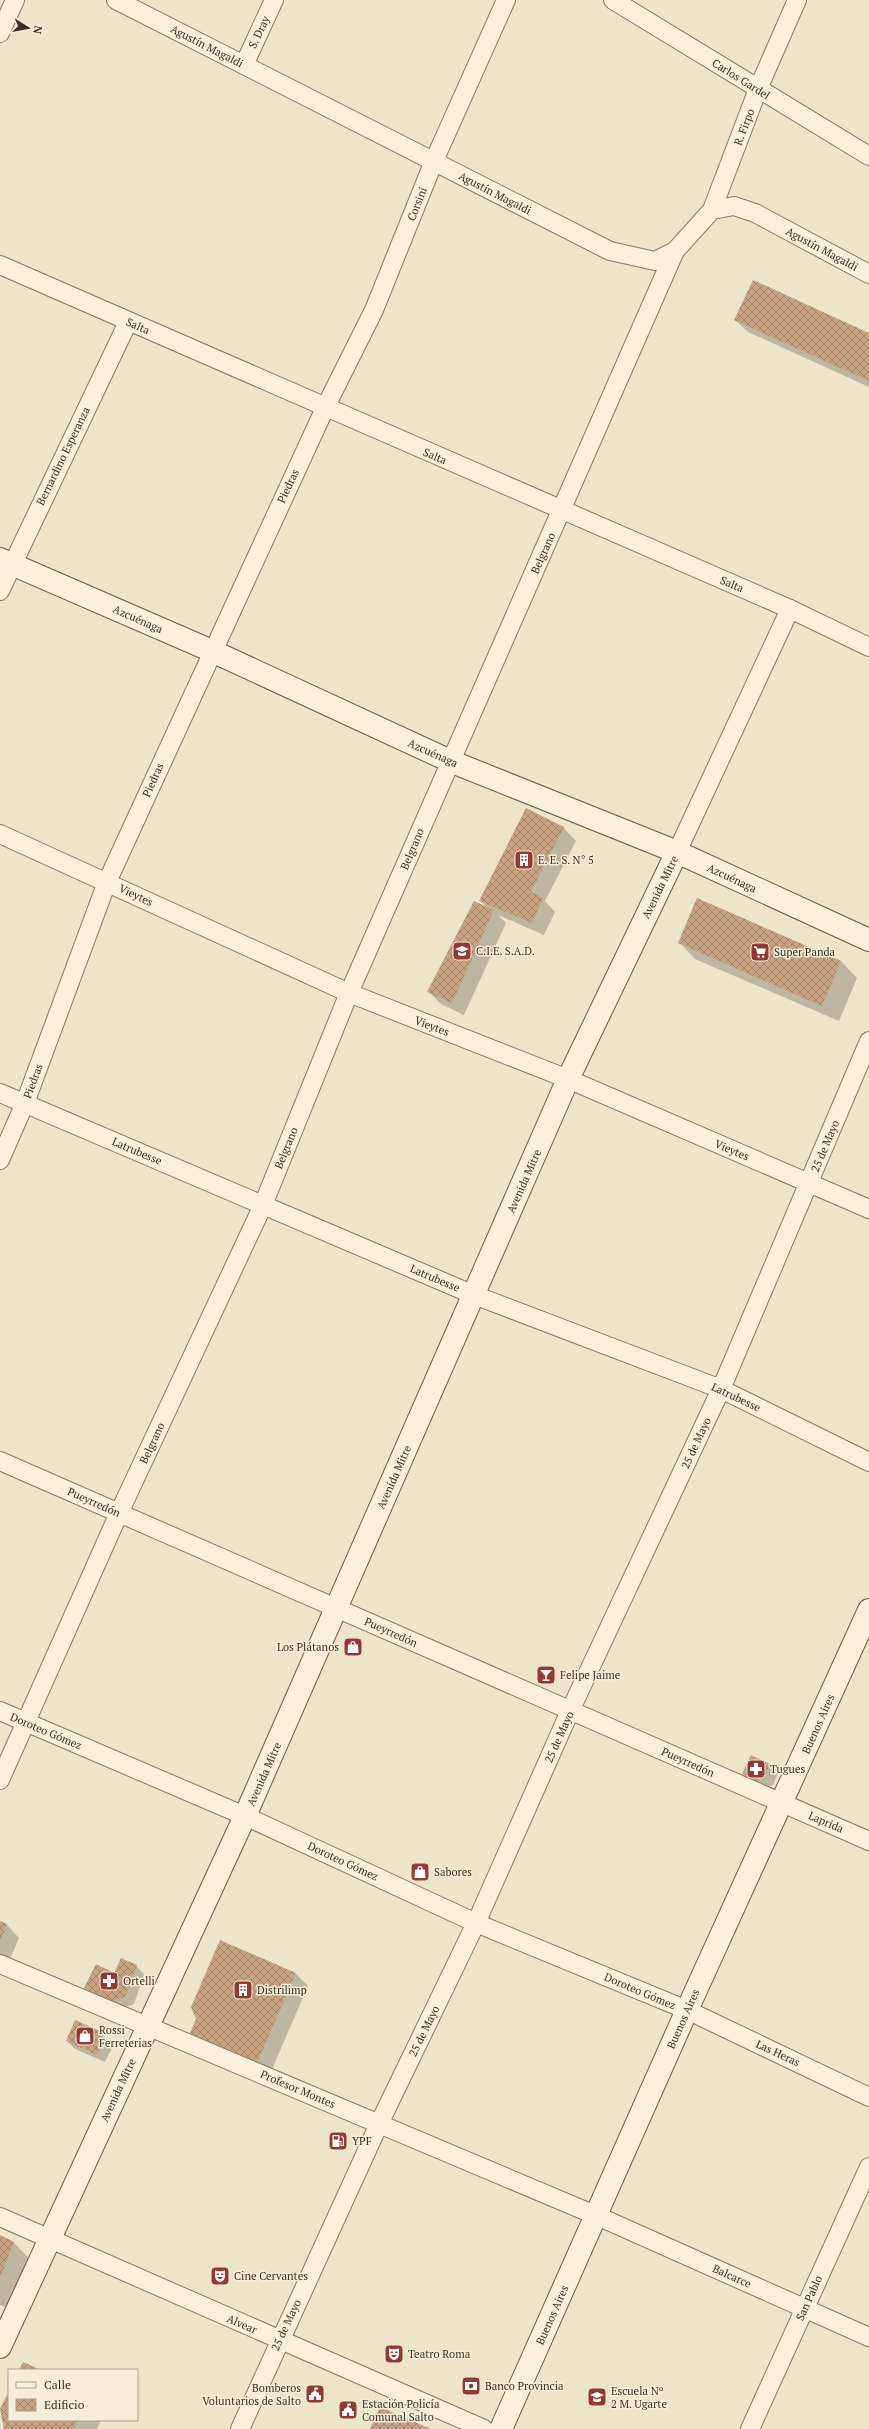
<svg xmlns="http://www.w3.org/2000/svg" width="869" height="2429" font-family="'PT Serif',serif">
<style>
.shadow{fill:#0003}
.building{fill:url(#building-cross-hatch)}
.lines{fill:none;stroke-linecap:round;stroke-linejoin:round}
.street-casing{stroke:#88785f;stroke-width:20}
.secondary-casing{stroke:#6a5942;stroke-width:24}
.street{stroke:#f7f1dc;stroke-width:18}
.secondary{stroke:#f7f1dc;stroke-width:22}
.labels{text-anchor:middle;stroke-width:3;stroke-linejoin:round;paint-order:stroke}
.street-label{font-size:11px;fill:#392f21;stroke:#f4eed9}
.poi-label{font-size:11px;fill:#392f21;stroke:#f4eed9;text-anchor:start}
</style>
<defs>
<pattern id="building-cross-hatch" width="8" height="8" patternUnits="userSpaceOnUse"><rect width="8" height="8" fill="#c8a482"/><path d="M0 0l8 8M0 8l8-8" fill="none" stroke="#a3866a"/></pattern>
</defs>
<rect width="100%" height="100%" fill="#ece5c9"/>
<!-- shadow -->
<g class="shadow">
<polygon points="735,320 869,334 869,387 748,332"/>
<polygon points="527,809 564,828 576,841 545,901 555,912 544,935 498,915 506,923 464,1015 441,1004 428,991 488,908 480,901"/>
<polygon points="697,899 841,961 857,978 839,1021 695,959 679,942"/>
<polygon points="751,1757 770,1765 778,1773 773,1785 765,1788 752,1782 743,1774"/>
<polygon points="0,1922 7,1925 19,1938 8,1964 0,1961"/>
<polygon points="136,1966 144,1974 134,2004 121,2009 93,1996 85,1988"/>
<polygon points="296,1974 308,1986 270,2074 204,2045 191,2033"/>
<polygon points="99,2032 108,2040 111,2050 105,2062 75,2049 67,2041"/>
<polygon points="0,2237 14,2243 30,2259 10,2309 0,2305"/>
<polygon points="9,2393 9,2420 101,2420 97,2429 5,2429"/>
</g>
<!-- building -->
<g class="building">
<polygon points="753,280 869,333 869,381 734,320"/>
<polygon points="526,808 564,827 531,892 543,898 532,923 479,901"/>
<polygon points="697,898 841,961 822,1006 678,943"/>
<polygon points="474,901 494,910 452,1003 427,992"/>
<polygon points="751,1755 770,1764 765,1777 756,1781 742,1774"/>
<polygon points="0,1921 7,1924 0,1941"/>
<polygon points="220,1940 296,1973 257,2063 190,2033 196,2019 191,2007"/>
<polygon points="121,1958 137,1965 126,1996 113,2002 84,1988 96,1964 114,1973"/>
<polygon points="75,2020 100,2031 103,2041 97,2055 66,2041"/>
<polygon points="0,2235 14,2242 0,2278"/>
<polygon points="23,2362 41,2370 19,2370"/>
<polygon points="9,2391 9,2420 78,2420 74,2429 4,2429 0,2409"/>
<polygon points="380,2407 431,2429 370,2429"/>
</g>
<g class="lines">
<defs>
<g id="street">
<polyline points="116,0 610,251 655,261 675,251 712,210 734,206 755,213 869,274"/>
<polyline points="613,0 869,156"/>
<polyline points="0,33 15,0"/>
<polyline points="244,65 274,0"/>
<polyline points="712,210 758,89 797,0"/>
<polyline points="0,265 790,609 869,647"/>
<polyline points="0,591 128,322"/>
<polyline points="0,834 349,993 568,1079 869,1209"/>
<polyline points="677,852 790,609"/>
<polyline points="0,1093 474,1295 721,1389 869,1462"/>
<polyline points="0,1160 25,1103 107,882 325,408 374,310 434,161 506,0"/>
<polyline points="0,1461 869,1841"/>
<polyline points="0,1711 245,1816 476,1923 687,2010 869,2097"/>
<polyline points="0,1780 119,1513 263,1205 349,993 675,251"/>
<polyline points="0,1964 595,2215 869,2337"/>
<polyline points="0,2217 484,2429"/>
<polyline points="240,2429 379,2124 476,1923 570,1711 721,1389 869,1041"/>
<polyline points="750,2429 869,2167"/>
</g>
<g id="secondary">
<polyline points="0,559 212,651 450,761 677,852 869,940"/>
<polyline points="0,2347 245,1816 568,1079 677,852"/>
<polyline points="501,2429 687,2010 869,1610"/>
</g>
</defs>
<!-- street casing -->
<use href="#street" class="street-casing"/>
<!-- secondary casing -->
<use href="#secondary" class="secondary-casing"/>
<!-- street -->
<use href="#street" class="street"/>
<!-- secondary -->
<use href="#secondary" class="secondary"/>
</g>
<!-- icons -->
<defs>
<symbol id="building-square" viewBox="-11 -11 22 22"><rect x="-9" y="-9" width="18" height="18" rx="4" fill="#933932" stroke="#f4eed9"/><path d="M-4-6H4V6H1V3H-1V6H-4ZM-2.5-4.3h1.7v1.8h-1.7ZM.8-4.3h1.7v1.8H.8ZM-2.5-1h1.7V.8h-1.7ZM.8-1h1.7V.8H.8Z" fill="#fff"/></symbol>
<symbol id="school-square" viewBox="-11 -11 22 22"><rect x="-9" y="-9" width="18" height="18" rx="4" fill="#933932" stroke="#f4eed9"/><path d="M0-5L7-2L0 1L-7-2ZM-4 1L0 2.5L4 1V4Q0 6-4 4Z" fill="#fff"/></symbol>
<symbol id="supermarket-square" viewBox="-11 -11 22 22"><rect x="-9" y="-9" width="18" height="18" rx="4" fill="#933932" stroke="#f4eed9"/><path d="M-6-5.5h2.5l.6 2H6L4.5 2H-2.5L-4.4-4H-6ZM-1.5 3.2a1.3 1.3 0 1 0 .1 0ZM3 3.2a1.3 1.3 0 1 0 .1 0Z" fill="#fff"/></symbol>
<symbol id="shop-square" viewBox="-11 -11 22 22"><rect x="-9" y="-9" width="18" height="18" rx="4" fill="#933932" stroke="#f4eed9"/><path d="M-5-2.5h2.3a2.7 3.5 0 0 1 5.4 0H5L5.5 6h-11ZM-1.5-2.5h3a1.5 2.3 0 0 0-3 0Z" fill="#fff"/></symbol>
<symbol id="bar-square" viewBox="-11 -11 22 22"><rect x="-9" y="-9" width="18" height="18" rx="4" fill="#933932" stroke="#f4eed9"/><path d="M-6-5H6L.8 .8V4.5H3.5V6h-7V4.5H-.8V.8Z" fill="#fff"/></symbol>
<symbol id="pharmacy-square" viewBox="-11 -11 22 22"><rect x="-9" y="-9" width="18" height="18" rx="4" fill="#933932" stroke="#f4eed9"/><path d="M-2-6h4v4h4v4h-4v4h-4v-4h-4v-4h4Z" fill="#fff"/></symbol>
<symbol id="fuel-square" viewBox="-11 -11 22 22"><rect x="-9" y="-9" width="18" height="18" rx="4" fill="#933932" stroke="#f4eed9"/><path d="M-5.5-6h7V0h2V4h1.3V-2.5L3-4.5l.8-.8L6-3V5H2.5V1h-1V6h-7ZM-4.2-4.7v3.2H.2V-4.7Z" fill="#fff"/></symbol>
<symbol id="theatre-square" viewBox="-11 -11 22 22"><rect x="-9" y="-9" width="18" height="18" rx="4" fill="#933932" stroke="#f4eed9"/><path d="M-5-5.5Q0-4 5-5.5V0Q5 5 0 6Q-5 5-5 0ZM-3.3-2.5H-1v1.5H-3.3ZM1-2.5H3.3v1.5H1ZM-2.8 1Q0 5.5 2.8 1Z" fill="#fff"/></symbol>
<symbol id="bank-square" viewBox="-11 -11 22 22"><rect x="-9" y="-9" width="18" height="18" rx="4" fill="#933932" stroke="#f4eed9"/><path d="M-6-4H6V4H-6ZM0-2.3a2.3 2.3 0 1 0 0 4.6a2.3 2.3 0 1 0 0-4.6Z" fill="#fff"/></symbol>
<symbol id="civic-square" viewBox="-11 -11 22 22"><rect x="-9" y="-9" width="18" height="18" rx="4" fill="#933932" stroke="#f4eed9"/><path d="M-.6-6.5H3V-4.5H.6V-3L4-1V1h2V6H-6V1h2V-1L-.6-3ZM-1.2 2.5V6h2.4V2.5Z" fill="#fff"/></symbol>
</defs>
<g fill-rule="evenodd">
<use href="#building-square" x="513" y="849" width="22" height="22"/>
<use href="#school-square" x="451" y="940" width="22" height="22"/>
<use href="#supermarket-square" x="749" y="941" width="22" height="22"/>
<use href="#shop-square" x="342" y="1636" width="22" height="22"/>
<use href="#bar-square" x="535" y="1664" width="22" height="22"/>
<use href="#pharmacy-square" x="745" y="1758" width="22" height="22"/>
<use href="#shop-square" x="409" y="1861" width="22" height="22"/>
<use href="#pharmacy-square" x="98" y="1970" width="22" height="22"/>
<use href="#building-square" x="232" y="1979" width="22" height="22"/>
<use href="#shop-square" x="74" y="2025" width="22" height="22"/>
<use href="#fuel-square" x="327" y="2130" width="22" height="22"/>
<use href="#theatre-square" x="209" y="2265" width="22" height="22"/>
<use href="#theatre-square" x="383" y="2343" width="22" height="22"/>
<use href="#bank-square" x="460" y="2375" width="22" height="22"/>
<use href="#civic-square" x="304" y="2383" width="22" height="22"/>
<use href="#school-square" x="586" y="2386" width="22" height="22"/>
<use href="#civic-square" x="337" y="2399" width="22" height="22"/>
</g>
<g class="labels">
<!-- street labels -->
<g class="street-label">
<text transform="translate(259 32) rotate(-65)" y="4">S. Dray</text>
<text transform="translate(207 46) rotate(27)" y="4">Agustín Magaldi</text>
<text transform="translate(741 79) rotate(32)" y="4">Carlos Gardel</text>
<text transform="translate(744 127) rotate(-69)" y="4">R. Firpo</text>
<text transform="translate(495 193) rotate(27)" y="4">Agustín Magaldi</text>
<text transform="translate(417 204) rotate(-68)" y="4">Corsini</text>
<text transform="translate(822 249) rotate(28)" y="4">Agustín Magaldi</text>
<text transform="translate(138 326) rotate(24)" y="4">Salta</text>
<text transform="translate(63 456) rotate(-64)" y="4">Bernardino Esperanza</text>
<text transform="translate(435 456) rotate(23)" y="4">Salta</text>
<text transform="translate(288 486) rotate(-65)" y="4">Piedras</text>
<text transform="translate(543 553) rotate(-66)" y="4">Belgrano</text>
<text transform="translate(732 584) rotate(23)" y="4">Salta</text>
<text transform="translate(138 619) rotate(24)" y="4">Azcuénaga</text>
<text transform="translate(433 753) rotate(24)" y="4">Azcuénaga</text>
<text transform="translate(153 780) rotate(-66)" y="4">Piedras</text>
<text transform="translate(412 849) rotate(-67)" y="4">Belgrano</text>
<text transform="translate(732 878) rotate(25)" y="4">Azcuénaga</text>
<text transform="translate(660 887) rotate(-64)" y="4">Avenida Mitre</text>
<text transform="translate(136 895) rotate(25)" y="4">Vieytes</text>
<text transform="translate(432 1026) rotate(21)" y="4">Vieytes</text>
<text transform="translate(33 1081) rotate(-70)" y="4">Piedras</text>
<text transform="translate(825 1146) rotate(-67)" y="4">25 de Mayo</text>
<text transform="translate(286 1148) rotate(-68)" y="4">Belgrano</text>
<text transform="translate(732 1150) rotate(23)" y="4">Vieytes</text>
<text transform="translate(137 1151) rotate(23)" y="4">Latrubesse</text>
<text transform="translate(524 1181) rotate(-66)" y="4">Avenida Mitre</text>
<text transform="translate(435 1278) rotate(23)" y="4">Latrubesse</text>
<text transform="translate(736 1397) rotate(25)" y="4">Latrubesse</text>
<text transform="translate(152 1443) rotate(-65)" y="4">Belgrano</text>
<text transform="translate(696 1443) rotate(-65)" y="4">25 de Mayo</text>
<text transform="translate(394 1477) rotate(-66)" y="4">Avenida Mitre</text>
<text transform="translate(94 1502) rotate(24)" y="4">Pueyrredón</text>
<text transform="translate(391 1632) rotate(24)" y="4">Pueyrredón</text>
<text transform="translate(818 1724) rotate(-66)" y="4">Buenos Aires</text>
<text transform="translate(46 1731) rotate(23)" y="4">Doroteo Gómez</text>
<text transform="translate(559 1737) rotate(-66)" y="4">25 de Mayo</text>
<text transform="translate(688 1762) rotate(24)" y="4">Pueyrredón</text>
<text transform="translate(264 1774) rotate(-66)" y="4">Avenida Mitre</text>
<text transform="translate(826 1822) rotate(23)" y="4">Laprida</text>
<text transform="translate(343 1861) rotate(25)" y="4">Doroteo Gómez</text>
<text transform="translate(640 1991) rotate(23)" y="4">Doroteo Gómez</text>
<text transform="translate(683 2019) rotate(-66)" y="4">Buenos Aires</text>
<text transform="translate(424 2031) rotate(-64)" y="4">25 de Mayo</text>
<text transform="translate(778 2053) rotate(25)" y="4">Las Heras</text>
<text transform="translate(298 2089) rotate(23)" y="4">Profesor Montes</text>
<text transform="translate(118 2090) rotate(-65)" y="4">Avenida Mitre</text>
<text transform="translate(732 2276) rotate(24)" y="4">Balcarce</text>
<text transform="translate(809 2298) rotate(-66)" y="4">San Pablo</text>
<text transform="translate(552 2315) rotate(-66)" y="4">Buenos Aires</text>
<text transform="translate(242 2324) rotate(24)" y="4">Alvear</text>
<text transform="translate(286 2325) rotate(-65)" y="4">25 de Mayo</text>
</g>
<!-- poi labels -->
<g class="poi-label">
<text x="538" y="864">E. E. S. N° 5</text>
<text x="476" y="955">C.I.E. S.A.D.</text>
<text x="774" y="956">Super Panda</text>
<text x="339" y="1651" text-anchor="end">Los Plátanos</text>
<text x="560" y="1679">Felipe Jaime</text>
<text x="770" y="1773">Tugues</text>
<text x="434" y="1876">Sabores</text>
<text x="123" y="1985">Ortelli</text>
<text x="257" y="1994">Distrilimp</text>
<text x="99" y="2034">Rossi<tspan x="99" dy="13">Ferreterias</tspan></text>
<text x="352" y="2145">YPF</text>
<text x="234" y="2280">Cine Cervantes</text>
<text x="408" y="2358">Teatro Roma</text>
<text x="485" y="2390">Banco Provincia</text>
<text x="301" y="2392" text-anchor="end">Bomberos<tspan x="301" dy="13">Voluntarios de Salto</tspan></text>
<text x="611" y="2395">Escuela Nº<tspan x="611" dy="13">2 M. Ugarte</tspan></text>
<text x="362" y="2408">Estación Policía<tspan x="362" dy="13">Comunal Salto</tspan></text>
</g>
</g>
<!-- legend -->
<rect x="8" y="2369" width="130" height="52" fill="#f4eed9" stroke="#a9a28f"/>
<rect x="16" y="2382" width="20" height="6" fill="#f7f1dc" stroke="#a9a28f"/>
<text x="44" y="2389" font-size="12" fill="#392f21">Calle</text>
<rect x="16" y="2399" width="20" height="12" fill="url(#building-cross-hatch)" stroke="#a9a28f"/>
<text x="44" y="2409" font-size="12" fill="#392f21">Edificio</text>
<!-- north arrow -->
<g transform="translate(28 28) rotate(101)" stroke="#f4eed9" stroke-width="3" paint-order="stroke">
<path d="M0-3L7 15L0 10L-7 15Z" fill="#392f21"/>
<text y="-6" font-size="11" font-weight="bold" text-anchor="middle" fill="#392f21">N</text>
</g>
</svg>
